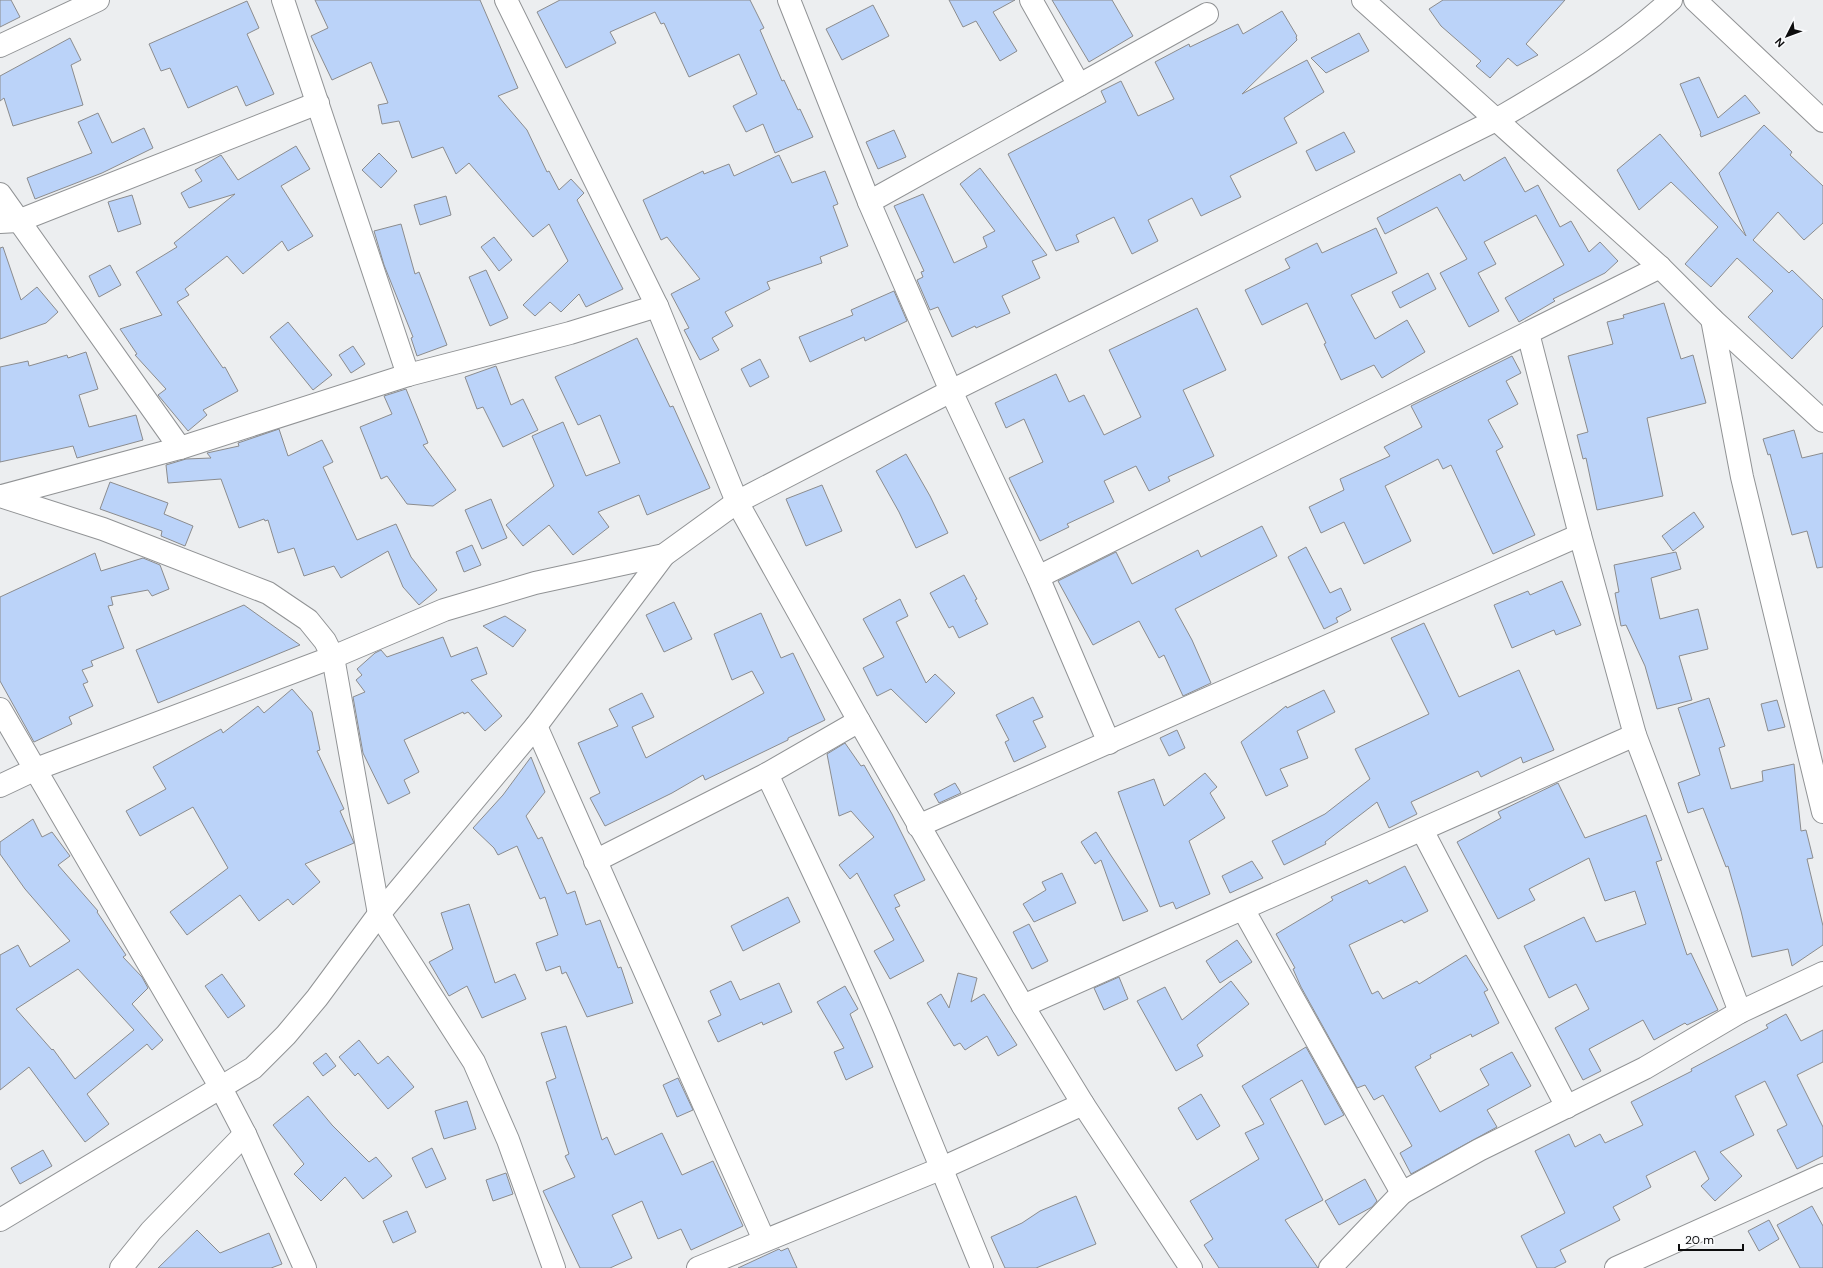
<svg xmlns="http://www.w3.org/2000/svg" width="1823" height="1268" font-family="'DM Sans',sans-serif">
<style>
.building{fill:#bbd3f9;stroke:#8b8c8e;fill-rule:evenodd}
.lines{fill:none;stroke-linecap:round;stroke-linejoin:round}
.minor-casing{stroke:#919395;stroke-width:24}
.minor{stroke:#fff;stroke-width:22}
</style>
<rect width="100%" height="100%" fill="#eceef0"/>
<!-- building -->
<g class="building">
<polygon points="0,0 11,0 20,17 0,27"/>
<polygon points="315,0 480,0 518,88 498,96 527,130 547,172 549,171 559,190 571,179 584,193 577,200 623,289 586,307 579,294 561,312 550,302 535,316 523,305 568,261 549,224 533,237 469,163 456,174 443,147 412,158 399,121 382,124 378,105 388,103 371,62 332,80 311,36 328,28"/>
<polygon points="560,0 750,0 764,28 760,30 782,81 784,80 798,110 800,109 813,137 775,153 763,124 746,132 733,106 757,94 739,54 689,77 664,23 661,24 655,12 610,32 616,43 566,68 537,12"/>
<polygon points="949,0 1015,0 993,12 1017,51 1000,61 976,21 963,27"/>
<polygon points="1052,0 1112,0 1133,36 1089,62"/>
<polygon points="1443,0 1565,0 1526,44 1538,55 1517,66 1508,58 1490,78 1476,66 1481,61 1441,26 1429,9"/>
<polygon points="247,1 259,28 247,34 274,94 246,106 237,86 188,108 170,68 161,71 149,44"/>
<polygon points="873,5 889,36 842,60 826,29"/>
<polygon points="1282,11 1297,36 1296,37 1297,40 1242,94 1307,60 1324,92 1284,118 1297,143 1230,176 1241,197 1201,216 1192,198 1148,220 1158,241 1132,254 1114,217 1076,235 1079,242 1056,251 1008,154 1106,102 1101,91 1121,81 1138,116 1174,99 1155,62 1189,44 1190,47 1238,24 1243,34"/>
<polygon points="1359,33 1369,51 1326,73 1311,58"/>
<polygon points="70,38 81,60 71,65 83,105 13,126 4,98 0,101 0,76"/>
<polygon points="1699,77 1718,118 1745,95 1760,113 1701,137 1700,134 1701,133 1680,84"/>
<polygon points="98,113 112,143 144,128 153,148 102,173 35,199 27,178 92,153 78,122"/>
<polygon points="1764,125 1792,152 1790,155 1823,186 1823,223 1804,240 1778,212 1753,240 1789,273 1792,270 1823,300 1823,326 1792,359 1748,317 1773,291 1737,258 1711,287 1685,264 1718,227 1671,182 1639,210 1617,170 1660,134 1746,236 1719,173"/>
<polygon points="894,130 906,157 878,169 866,142"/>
<polygon points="1344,132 1355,152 1316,171 1306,151"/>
<polygon points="296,146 310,169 281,186 313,236 288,251 282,241 243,274 227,256 185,289 189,295 177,302 223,368 225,367 238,391 203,410 207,415 188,431 158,395 166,389 135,355 137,354 120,329 162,315 136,272 177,247 174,243 235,194 189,208 181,193 202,181 195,170 221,155 238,180"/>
<polygon points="379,153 397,171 381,188 362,170"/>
<polygon points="779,155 792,183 825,171 838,204 833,206 848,246 820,257 822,263 767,282 770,289 725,312 733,326 712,338 719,350 700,360 684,330 689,328 671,294 700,279 667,237 661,240 643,200 703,171 704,174 729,164 734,176"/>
<polygon points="1505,157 1525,192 1538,185 1560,227 1571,221 1589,252 1600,242 1618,261 1605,273 1553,299 1555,301 1519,322 1505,298 1564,265 1536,215 1484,242 1496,264 1478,273 1499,311 1469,327 1440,273 1467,259 1437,207 1385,234 1377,218 1460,174 1464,181"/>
<polygon points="980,168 1047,255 1032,261 1040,278 1002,296 1010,313 976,328 975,326 952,337 938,307 930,310 917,280 923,277 921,272 924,271 894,206 923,194 954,263 987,247 983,237 995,231 960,184"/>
<polygon points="132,195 141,224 118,232 108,202"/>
<polygon points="446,196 451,215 420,225 414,205"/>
<polygon points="401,224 415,274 419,272 447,345 417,356 411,338 413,337 384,265 374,231"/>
<polygon points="1376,228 1397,273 1351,295 1375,339 1407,320 1425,352 1382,378 1374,365 1341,380 1324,344 1326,343 1307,303 1262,325 1245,290 1290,268 1285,259 1317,243 1322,253"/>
<polygon points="494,237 512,260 499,271 481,247"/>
<polygon points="3,247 21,300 37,287 58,312 46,323 0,339 0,248"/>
<polygon points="110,265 121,285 99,297 89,276"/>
<polygon points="486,270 508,318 490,326 469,277"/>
<polygon points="1428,273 1436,289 1400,308 1392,292"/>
<polygon points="894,291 907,321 865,341 864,337 810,362 799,337 853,315 851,310"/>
<polygon points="1664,303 1681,359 1693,355 1706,403 1647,418 1663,496 1597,510 1586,458 1583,459 1577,435 1588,432 1568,356 1613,344 1607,322 1624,318 1623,315"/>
<polygon points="1197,308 1226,370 1183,390 1214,456 1168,477 1170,481 1149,491 1136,466 1104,481 1114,502 1067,524 1069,527 1040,541 1009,478 1043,462 1024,419 1006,428 995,403 1056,374 1069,402 1084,395 1104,435 1141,417 1109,350"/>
<polygon points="288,322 332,375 313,390 270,337"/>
<polygon points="637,338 670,407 673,406 710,488 647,515 639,495 598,512 609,527 573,555 549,525 523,546 506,525 554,486 532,436 563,422 586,476 620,463 600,415 578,425 555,377"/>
<polygon points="353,346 365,364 351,373 339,355"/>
<polygon points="86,352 98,389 79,395 89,427 136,415 143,440 77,458 73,446 0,462 0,367 28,361 29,366 67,355 68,358"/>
<polygon points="1512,356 1521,373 1506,381 1518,404 1488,420 1503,447 1496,451 1535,535 1493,554 1451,465 1443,469 1438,459 1385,486 1411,541 1364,564 1344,522 1321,533 1309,507 1344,490 1340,479 1390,456 1384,447 1422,427 1411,406"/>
<polygon points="760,359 769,377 750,387 741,369"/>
<polygon points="496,366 511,405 523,399 538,430 503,447 483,407 477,409 465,377"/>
<polygon points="406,389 428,443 423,445 456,490 433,506 407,504 387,476 381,479 360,427 392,414 384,396"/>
<polygon points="279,429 288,456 322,440 333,462 323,467 357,540 396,524 411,557 437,590 419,605 403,587 388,551 341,578 334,566 304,576 294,548 278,553 268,520 265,521 264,519 239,528 221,479 168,483 166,465 186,459 211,458 207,453 239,446 238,443"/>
<polygon points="1794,430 1802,458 1823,453 1823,567 1817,568 1807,531 1792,535 1770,454 1768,455 1763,439"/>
<polygon points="906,454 930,496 948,533 916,548 899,512 876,471"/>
<polygon points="110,482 168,503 164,514 193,526 185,546 161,536 162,531 100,509"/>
<polygon points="822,485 842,531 806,546 786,499"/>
<polygon points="491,499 507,538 482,549 465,510"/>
<polygon points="1694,512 1704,527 1673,551 1662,536"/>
<polygon points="1262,526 1277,556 1175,609 1192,640 1211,683 1183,696 1164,655 1159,658 1139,621 1093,645 1058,581 1116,552 1132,584 1198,550 1201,557"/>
<polygon points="472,545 481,565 464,572 456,552"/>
<polygon points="1306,547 1330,593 1341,588 1351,610 1336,618 1338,622 1324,629 1288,557"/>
<polygon points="1676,552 1681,569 1651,578 1660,619 1698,609 1708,649 1679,656 1692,700 1657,709 1645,666 1626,625 1621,626 1615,593 1619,592 1614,565"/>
<polygon points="95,553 101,571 143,558 160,565 169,589 152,596 148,590 111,597 113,605 108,606 124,648 91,661 93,666 82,670 88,682 83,684 93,706 69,717 72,724 34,742 0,681 0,597"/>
<polygon points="964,575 977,599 975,600 988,624 959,638 953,626 949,628 930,593"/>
<polygon points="1562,581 1581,625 1556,635 1554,630 1512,648 1494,605 1528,591 1530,595"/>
<polygon points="900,599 908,616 896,622 926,683 935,674 955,693 926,723 891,689 877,696 863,668 884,657 863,619"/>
<polygon points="674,602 692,639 664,652 646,615"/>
<polygon points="244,605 300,645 158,703 136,650"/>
<polygon points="761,613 781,658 793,653 825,720 788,738 788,740 705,780 703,775 672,793 605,826 590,798 600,793 578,743 618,726 609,709 642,693 654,717 632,727 646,758 764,693 752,671 732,680 714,634"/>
<polygon points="505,616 526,630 513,647 483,626"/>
<polygon points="1424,623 1459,697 1519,670 1554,750 1523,763 1521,757 1481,777 1478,771 1411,802 1417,814 1389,828 1377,802 1325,842 1326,844 1284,865 1272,841 1325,814 1370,779 1355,749 1429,714 1391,638"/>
<polygon points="443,637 451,657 477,647 487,674 471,680 502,716 485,731 468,712 464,714 463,712 404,740 419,772 404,780 410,793 388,804 363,753 353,697 365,692 356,680 362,675 357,669 375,653 381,650 387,657"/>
<polygon points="292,689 312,712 320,750 317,751 344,809 340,811 354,843 305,864 320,882 293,905 288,899 259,921 240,895 187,935 170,912 228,868 193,807 140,836 126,811 166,789 153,767 221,729 223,733 258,706 264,713"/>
<polygon points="1324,690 1335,712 1297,731 1308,758 1280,769 1288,786 1266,796 1241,742 1286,706 1287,708"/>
<polygon points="1033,697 1043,717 1033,721 1046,747 1014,762 1005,742 1009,740 996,715"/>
<polygon points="1709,698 1725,746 1719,748 1731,789 1763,781 1762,771 1794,764 1801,831 1806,830 1813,858 1807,859 1823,926 1823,945 1792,966 1788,949 1752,957 1741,911 1728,866 1726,867 1703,808 1688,813 1678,783 1700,775 1678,708"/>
<polygon points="1777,700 1785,727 1768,731 1761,704"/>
<polygon points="1177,730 1185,748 1169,756 1160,738"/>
<polygon points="845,743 861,766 864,765 892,814 925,880 894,895 900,906 895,908 924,961 890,979 874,951 894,940 857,873 850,879 839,865 874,837 851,811 839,816 827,754"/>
<polygon points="531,757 545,792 526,816 538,839 542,837 567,894 575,891 586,925 600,920 618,968 621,967 633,1003 587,1017 566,972 562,974 560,966 546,971 536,943 558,935 545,897 540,899 517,846 498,855 494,848 473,828 503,795"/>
<polygon points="1205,773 1217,787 1210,793 1225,818 1189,841 1210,894 1176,909 1173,902 1160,907 1118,792 1154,779 1164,806"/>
<polygon points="955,783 961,793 939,803 934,794"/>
<polygon points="1558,783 1585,838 1646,815 1662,860 1656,862 1687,955 1691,953 1718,1010 1687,1025 1685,1023 1654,1040 1643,1020 1589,1049 1601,1071 1583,1080 1555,1028 1589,1009 1576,984 1549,998 1524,946 1584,917 1596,942 1646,924 1635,891 1605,901 1589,858 1529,889 1535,900 1498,919 1457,842 1501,818 1498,812"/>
<path d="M33,819L42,837L52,832L70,856L58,865L98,911L97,912L126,955L123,957L142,977L148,988L132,1004L163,1040L152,1050L147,1044L87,1094L109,1124L85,1142L29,1067L0,1090V955L18,945L30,967L70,941L25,889L0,854V842ZM78,969L134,1030L75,1079L53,1049L52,1050L16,1009Z"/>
<polygon points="1096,832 1110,854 1148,911 1123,921 1101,860 1095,864 1081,842"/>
<polygon points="1252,861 1263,878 1230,893 1222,876"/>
<polygon points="1405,866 1428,911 1404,923 1402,920 1349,945 1372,994 1378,991 1383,999 1417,981 1419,984 1466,955 1488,990 1484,992 1499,1023 1472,1037 1471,1034 1430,1055 1431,1058 1415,1067 1440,1112 1489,1085 1480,1069 1512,1052 1531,1086 1487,1110 1497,1127 1411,1174 1400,1153 1412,1146 1383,1095 1374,1100 1365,1085 1357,1088 1301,987 1293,969 1295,968 1276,934 1333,900 1331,897 1367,880 1369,884"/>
<polygon points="1062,873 1076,903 1034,922 1023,904 1046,890 1042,882"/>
<polygon points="788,897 800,922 743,951 731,926"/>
<polygon points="469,904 495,983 515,974 526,999 482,1018 467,986 449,996 429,962 453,949 441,913"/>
<polygon points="1029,924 1048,961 1032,969 1013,932"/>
<polygon points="1237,940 1252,962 1220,983 1206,961"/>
<polygon points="958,973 977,978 971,1002 984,994 1017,1045 998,1056 987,1036 965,1050 960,1043 954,1046 927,1003 941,994 949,1008"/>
<polygon points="222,974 245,1006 228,1018 205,986"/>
<polygon points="1119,977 1128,999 1104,1010 1094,988"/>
<polygon points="731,981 740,1000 779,983 792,1012 763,1025 762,1022 718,1042 708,1021 721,1015 710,991"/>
<polygon points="1231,981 1249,1004 1197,1045 1203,1056 1176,1071 1137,1001 1165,987 1182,1020"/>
<polygon points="845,986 858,1009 850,1014 873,1067 846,1080 834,1052 844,1048 817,1002"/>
<polygon points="1786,1014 1801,1041 1823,1030 1823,1062 1797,1075 1823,1127 1823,1156 1797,1169 1777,1130 1787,1125 1765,1081 1735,1096 1754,1135 1720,1152 1742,1176 1715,1201 1701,1186 1709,1179 1695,1151 1646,1176 1651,1187 1613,1207 1620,1220 1560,1250 1566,1262 1554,1268 1537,1268 1521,1236 1565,1213 1535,1151 1569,1134 1575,1147 1600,1134 1605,1143 1643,1125 1631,1102 1692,1071 1691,1069 1768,1028 1766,1025"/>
<polygon points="566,1026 602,1140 607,1137 615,1155 662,1133 682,1175 713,1161 743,1226 691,1250 681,1229 658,1239 642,1201 612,1215 632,1258 610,1268 580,1268 543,1191 575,1177 565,1156 569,1154 546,1082 556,1078 541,1033"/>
<polygon points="359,1040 378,1064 388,1056 414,1087 388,1109 358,1073 355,1076 339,1057"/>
<polygon points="1306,1047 1344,1115 1325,1125 1302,1080 1270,1099 1323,1200 1285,1220 1318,1268 1219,1268 1204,1245 1213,1239 1190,1201 1259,1159 1245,1133 1264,1124 1242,1086"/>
<polygon points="326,1053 336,1066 323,1076 313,1063"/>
<polygon points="678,1078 693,1110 677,1117 663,1085"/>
<polygon points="1201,1094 1220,1126 1197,1140 1178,1108"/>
<polygon points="308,1096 332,1125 369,1162 376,1157 392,1176 363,1199 345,1177 321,1201 294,1174 304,1164 273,1125"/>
<polygon points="467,1101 476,1129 444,1139 435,1111"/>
<polygon points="432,1148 446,1179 426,1188 412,1158"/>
<polygon points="43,1150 52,1166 20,1184 11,1168"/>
<polygon points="506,1173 513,1194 493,1201 486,1180"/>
<polygon points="1365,1179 1377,1201 1372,1207 1339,1225 1325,1201"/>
<polygon points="1076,1196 1096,1244 1036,1268 1005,1268 991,1237 1022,1223 1040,1211"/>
<polygon points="1812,1206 1823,1226 1823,1268 1800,1268 1777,1225"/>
<polygon points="407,1211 416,1232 393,1243 383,1221"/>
<polygon points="1769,1220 1779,1239 1759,1251 1748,1231"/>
<polygon points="197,1230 220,1253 269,1233 282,1264 271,1268 158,1268"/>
<polygon points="788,1248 797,1268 738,1268 779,1249 781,1251"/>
</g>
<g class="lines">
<defs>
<g id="minor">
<polyline points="283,0 408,375"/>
<polyline points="506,0 657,306 737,502 859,721 1023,1006 1083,1104 1191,1268"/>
<polyline points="789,0 869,202 951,391 1038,577 1109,743"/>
<polyline points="1031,0 1079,85"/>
<polyline points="1363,0 1660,267 1712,319 1823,421"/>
<polyline points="1695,0 1823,121"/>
<polyline points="0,46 98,0"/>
<polyline points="0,194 180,448"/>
<polyline points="869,202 1207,14"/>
<polyline points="0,222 18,221 318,103"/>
<polyline points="1712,319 1742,477 1823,812"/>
<polyline points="1528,333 1580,535 1635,735 1740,1012"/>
<polyline points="0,496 103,529 268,593 308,620 325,641 333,657 379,914 474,1062 508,1140 554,1268"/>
<polyline points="2,496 180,448 408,375 570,333 657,306"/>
<polyline points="1038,577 1660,267"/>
<polyline points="0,709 221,1088 245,1134 305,1268"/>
<polyline points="536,726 764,1240"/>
<path d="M767,774C807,859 848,943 885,1030C918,1109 949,1189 982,1268"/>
<path d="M0,786L36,769L333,657L444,610L535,583L664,555L737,502L951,391L1496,120C1557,84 1619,48 1671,0"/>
<polyline points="918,826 1580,535"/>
<polyline points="1422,830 1567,1107"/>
<polyline points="595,861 767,774 859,721"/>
<polyline points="1243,909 1402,1193"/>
<polyline points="1023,1006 1635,735"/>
<polyline points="0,1220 253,1068 286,1035 317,998 379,914 536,726 664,555"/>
<polyline points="121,1268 151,1231 245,1134"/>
<polyline points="698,1268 940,1169 1083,1104"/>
<polyline points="1330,1268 1402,1193 1479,1150 1645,1068 1740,1012 1823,973"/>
<polyline points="1616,1268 1823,1175"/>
</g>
</defs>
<!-- minor casing -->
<use href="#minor" class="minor-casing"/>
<!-- minor -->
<use href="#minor" class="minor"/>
</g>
<!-- north arrow -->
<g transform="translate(1787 36) rotate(228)" stroke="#fafbfd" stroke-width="3" paint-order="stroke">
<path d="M0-3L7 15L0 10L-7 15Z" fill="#0c0c0d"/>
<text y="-6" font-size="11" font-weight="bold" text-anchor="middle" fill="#0c0c0d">N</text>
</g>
<!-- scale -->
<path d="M1679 1244v6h64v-6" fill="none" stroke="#0c0c0d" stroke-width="2"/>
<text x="1685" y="1244" font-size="12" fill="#0c0c0d" stroke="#fafbfd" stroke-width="3" paint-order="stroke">20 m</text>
</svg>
